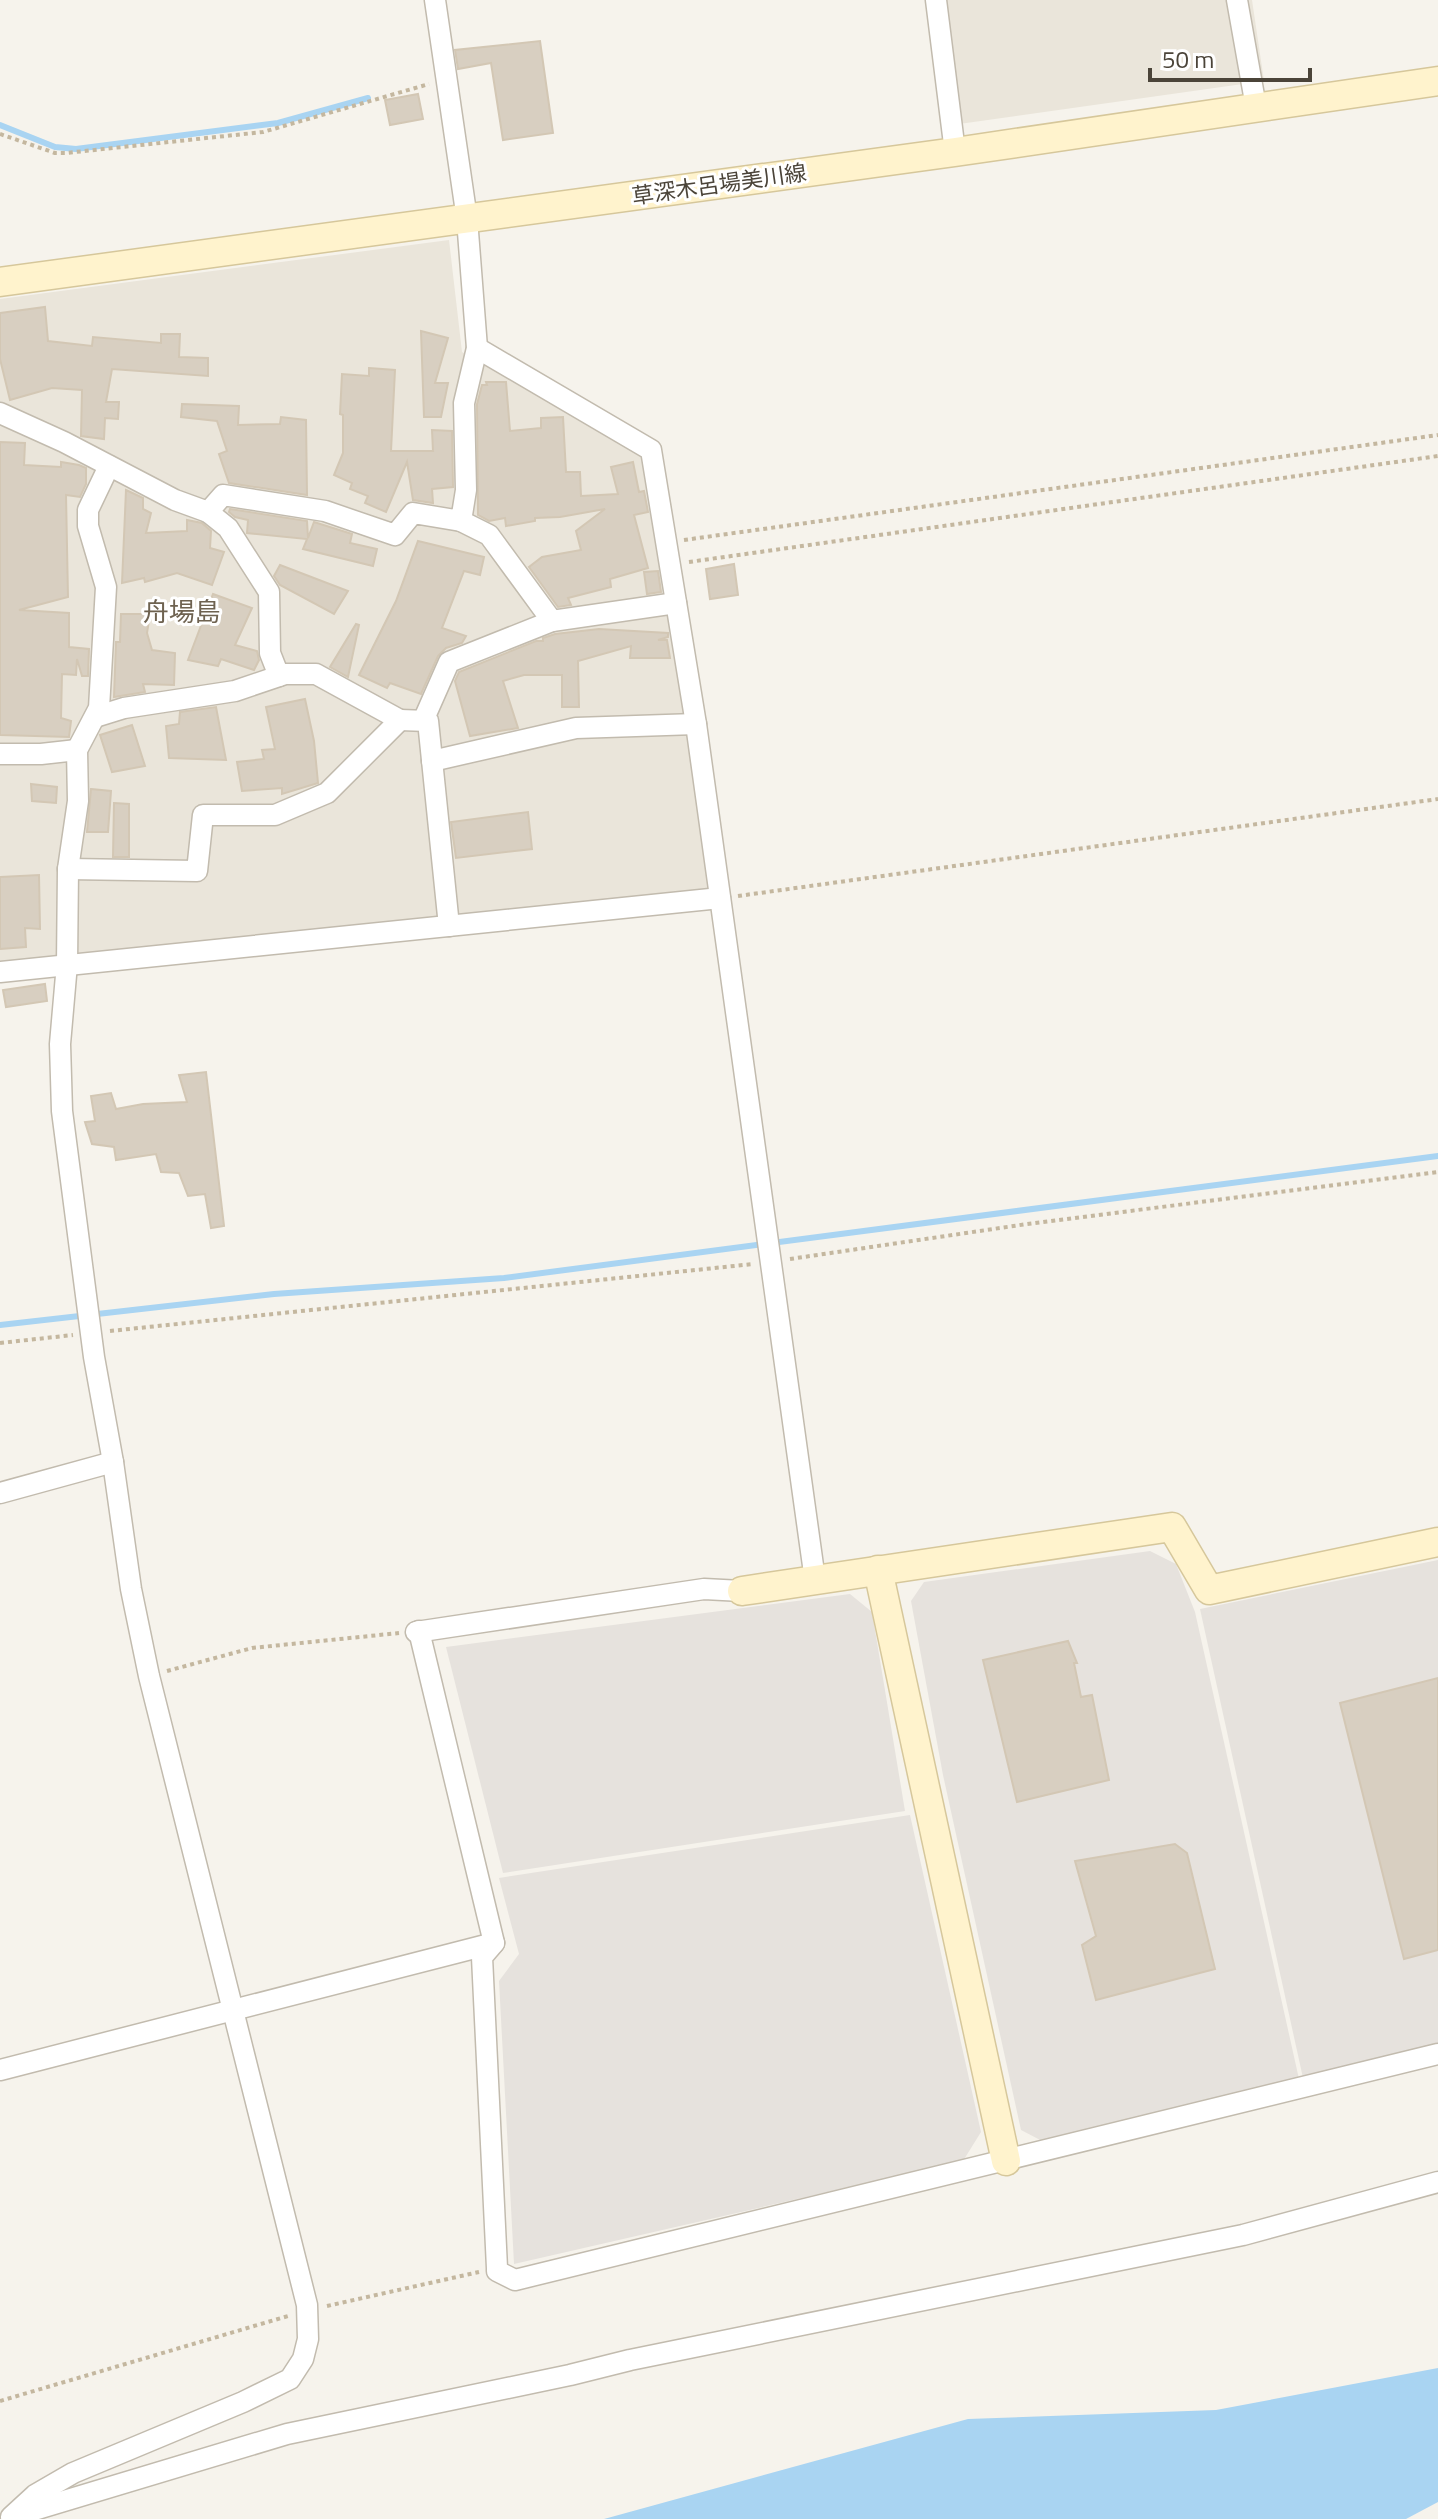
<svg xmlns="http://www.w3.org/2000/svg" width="1438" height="2519" font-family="'Titillium Web','Noto Sans JP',sans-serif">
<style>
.residential{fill:#eae5da}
.industrial{fill:#e6e2dd}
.water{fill:#a9d4f2}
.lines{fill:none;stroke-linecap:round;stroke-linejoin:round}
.stream{stroke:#a9d4f2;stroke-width:6}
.building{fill:#d8cfc1;stroke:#d3c7b4;stroke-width:2}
.street-casing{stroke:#c2bbae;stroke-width:23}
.secondary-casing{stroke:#d6c79b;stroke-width:31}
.path{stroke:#c4b79f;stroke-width:4;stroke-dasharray:4 4;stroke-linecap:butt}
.street{stroke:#fff;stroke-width:20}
.secondary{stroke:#fff3cd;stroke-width:28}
.labels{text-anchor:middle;stroke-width:6;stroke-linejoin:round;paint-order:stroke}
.street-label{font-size:22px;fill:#4b4439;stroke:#fff}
.quarter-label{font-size:26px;fill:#6e6250;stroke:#fff}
</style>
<rect width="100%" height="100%" fill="#f6f3ec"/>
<!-- residential -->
<g class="residential">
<polygon points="926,0 1252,0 1264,81 945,126"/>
<polygon points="449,240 462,352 645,456 720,890 0,968 0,299"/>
</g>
<!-- industrial -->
<g class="industrial">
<polygon points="1150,1551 1176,1564 1195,1612 1299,2079 1046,2143 1021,2130 943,1775 911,1601 924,1582"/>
<polygon points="1438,1560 1438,2043 1303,2078 1200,1609"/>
<polygon points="850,1594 872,1612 905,1811 503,1873 446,1647"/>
<polygon points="910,1815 981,2132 963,2161 514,2264 499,1981 519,1954 499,1878"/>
</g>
<!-- water -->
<polygon class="water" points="1438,2368 1438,2502 1406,2519 604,2519 968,2419 1216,2410"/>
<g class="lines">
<!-- stream -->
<g class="stream">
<polyline points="0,125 55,147 76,149 278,123 368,98"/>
<polyline points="0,1325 274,1294 504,1278 1438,1156"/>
</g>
</g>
<!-- building -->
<g class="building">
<polygon points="540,41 553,133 503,140 491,63 458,69 455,50"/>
<polygon points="418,94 423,119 390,125 385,100"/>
<polygon points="45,307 48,341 92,346 93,337 161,343 161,334 180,334 179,357 208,358 208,376 112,369 106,402 119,402 118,419 105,418 104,439 81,436 82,390 52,388 10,400 0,359 0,313"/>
<polygon points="421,331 448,338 435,383 448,383 441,417 424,417"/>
<polygon points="369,368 395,370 391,451 433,451 432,430 452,431 453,487 432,489 433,503 413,500 407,462 386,512 365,503 368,496 350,489 352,483 334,475 343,453 343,415 340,414 342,374 369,376"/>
<polygon points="486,382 506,382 510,431 541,428 541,418 563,417 566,472 580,472 581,496 618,494 611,467 633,462 639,492 644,491 648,512 634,515 648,568 610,579 611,587 568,598 571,605 558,607 529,567 542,557 581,550 576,531 605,509 560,517 535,518 535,521 506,526 505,518 489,521 478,515 477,404 482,385 487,385"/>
<polygon points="182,404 239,406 238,425 280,424 281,417 306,420 307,495 229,483 219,454 227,451 217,421 181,417"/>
<polygon points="0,442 25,443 24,465 61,467 61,462 79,465 86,468 86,484 80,497 66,495 68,597 19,610 69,613 69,647 89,649 88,676 82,676 77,659 76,675 62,674 61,718 71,721 69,737 0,735"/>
<polygon points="126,490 143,498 143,509 151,513 146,533 187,531 187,520 202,523 211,531 210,548 224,552 212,585 177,573 145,582 144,578 122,583"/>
<polygon points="230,509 307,521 308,538 314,522 352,534 350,543 377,549 373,566 303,549 307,539 247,533 248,520 235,517 229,512"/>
<polygon points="418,541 484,557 480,575 464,571 442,628 466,636 462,643 446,648 438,656 421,694 390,683 387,688 359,675 396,601"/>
<polygon points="734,564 738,595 710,599 706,569"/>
<polygon points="280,565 348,591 334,614 280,585 274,576"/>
<polygon points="658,571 661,592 647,594 644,572"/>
<polygon points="213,594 252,608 235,645 257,651 259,660 254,670 221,659 218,666 188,660"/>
<polygon points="121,614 150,614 147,633 152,650 175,653 174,685 143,684 145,692 114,697 116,642 120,642"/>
<polygon points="356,624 359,625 348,677 330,667"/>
<polygon points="599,629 668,633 668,637 658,640 667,640 670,658 630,658 631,646 578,661 579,707 562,707 562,675 524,675 503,681 518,728 470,736 455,681 459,672 536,641 543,641 543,638 555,634"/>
<polygon points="305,699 314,741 318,783 282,794 282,788 242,791 237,762 264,759 262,750 275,749 266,707"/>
<polygon points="216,707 226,760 169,758 166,726 179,724 180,712"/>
<polygon points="132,725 145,766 112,772 100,735"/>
<polygon points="31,784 57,787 56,803 32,801"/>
<polygon points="91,789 111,791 108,832 87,832"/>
<polygon points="114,803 129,804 129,857 113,857"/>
<polygon points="528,812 532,849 456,858 451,822"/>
<polygon points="39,875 40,929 25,928 26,947 0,949 0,877"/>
<polygon points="45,984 47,1001 6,1007 3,990"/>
<polygon points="206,1072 224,1226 211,1228 205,1194 188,1196 179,1173 161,1172 156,1154 116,1160 114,1147 92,1144 85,1122 95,1121 91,1096 111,1093 116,1109 143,1104 187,1102 179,1075"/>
<polygon points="1068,1641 1077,1663 1074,1663 1081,1697 1092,1695 1109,1780 1017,1802 983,1660"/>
<polygon points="1438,1678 1438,1950 1404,1959 1340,1703"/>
<polygon points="1175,1844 1187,1853 1215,1969 1096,2000 1082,1945 1096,1936 1075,1861"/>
</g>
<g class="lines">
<defs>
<g id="street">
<polyline points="936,0 955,152"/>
<polyline points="1237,0 1256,107"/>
<polyline points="477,348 651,450 696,724 815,1580"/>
<polyline points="0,413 64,442 175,500 208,512 223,495 325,511 395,535 413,513 461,521 466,490 464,403 477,348 467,219 435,0"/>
<polyline points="208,512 228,528 269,592 270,653 279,676"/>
<polyline points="461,521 489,535 552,621 676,603"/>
<polyline points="400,720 428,721 449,926"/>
<polyline points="423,721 449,662 552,621"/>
<polyline points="0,754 41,754 77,750"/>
<polyline points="432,761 576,728 696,724"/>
<polyline points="68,869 197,871 203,815 275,815 327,793 400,720 316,674 285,674 235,691 124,708 95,717"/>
<polyline points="0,972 720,898"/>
<polyline points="0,1493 113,1462"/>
<polyline points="419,1631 494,1943 482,1957 497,2268 497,2271 515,2280 1438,2054"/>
<polyline points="416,1632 704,1589 742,1591"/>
<polyline points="0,2070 494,1943"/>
<polyline points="14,2516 287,2434 570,2375 630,2360 1243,2235 1438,2182"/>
<polyline points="11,2517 35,2495 73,2473 243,2402 290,2379 303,2359 308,2339 307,2305 149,1676 131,1589 113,1462 94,1357 62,1111 60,1044 67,964 68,869 78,801 77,750 99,708 106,587 88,526 88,510 109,466"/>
</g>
<g id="secondary">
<polyline points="0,282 955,152 1438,81"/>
<polyline points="878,1570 1006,2161"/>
<polyline points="742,1591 1172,1527 1209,1590 1438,1542"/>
</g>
</defs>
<!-- street casing -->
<use href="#street" class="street-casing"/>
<!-- secondary casing -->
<use href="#secondary" class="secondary-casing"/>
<!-- path -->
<g class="path">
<polyline points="0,134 55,153 66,153 263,132 429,84"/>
<polyline points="684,540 1438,435"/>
<polyline points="689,562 1438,456"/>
<polyline points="738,896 1438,799"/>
<polyline points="790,1259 1027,1224 1438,1172"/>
<polyline points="110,1331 753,1264"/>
<polyline points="0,1343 73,1335"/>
<polyline points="167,1671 252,1648 399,1633"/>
<polyline points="327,2306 479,2272"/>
<polyline points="0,2401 288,2316"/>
</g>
<!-- street -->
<use href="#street" class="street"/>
<!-- secondary -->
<use href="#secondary" class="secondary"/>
</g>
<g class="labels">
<!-- street labels -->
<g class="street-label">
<text transform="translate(719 184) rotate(-8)" y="8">草深木呂場美川線</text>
</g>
<!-- quarter labels -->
<g class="quarter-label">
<text x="182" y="621">舟場島</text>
</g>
</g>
<!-- scale -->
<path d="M1150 68v12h160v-12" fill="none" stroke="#4b4439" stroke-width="4"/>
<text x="1162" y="68" font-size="24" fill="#4b4439" stroke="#ffffff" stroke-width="6" paint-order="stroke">50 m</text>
</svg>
